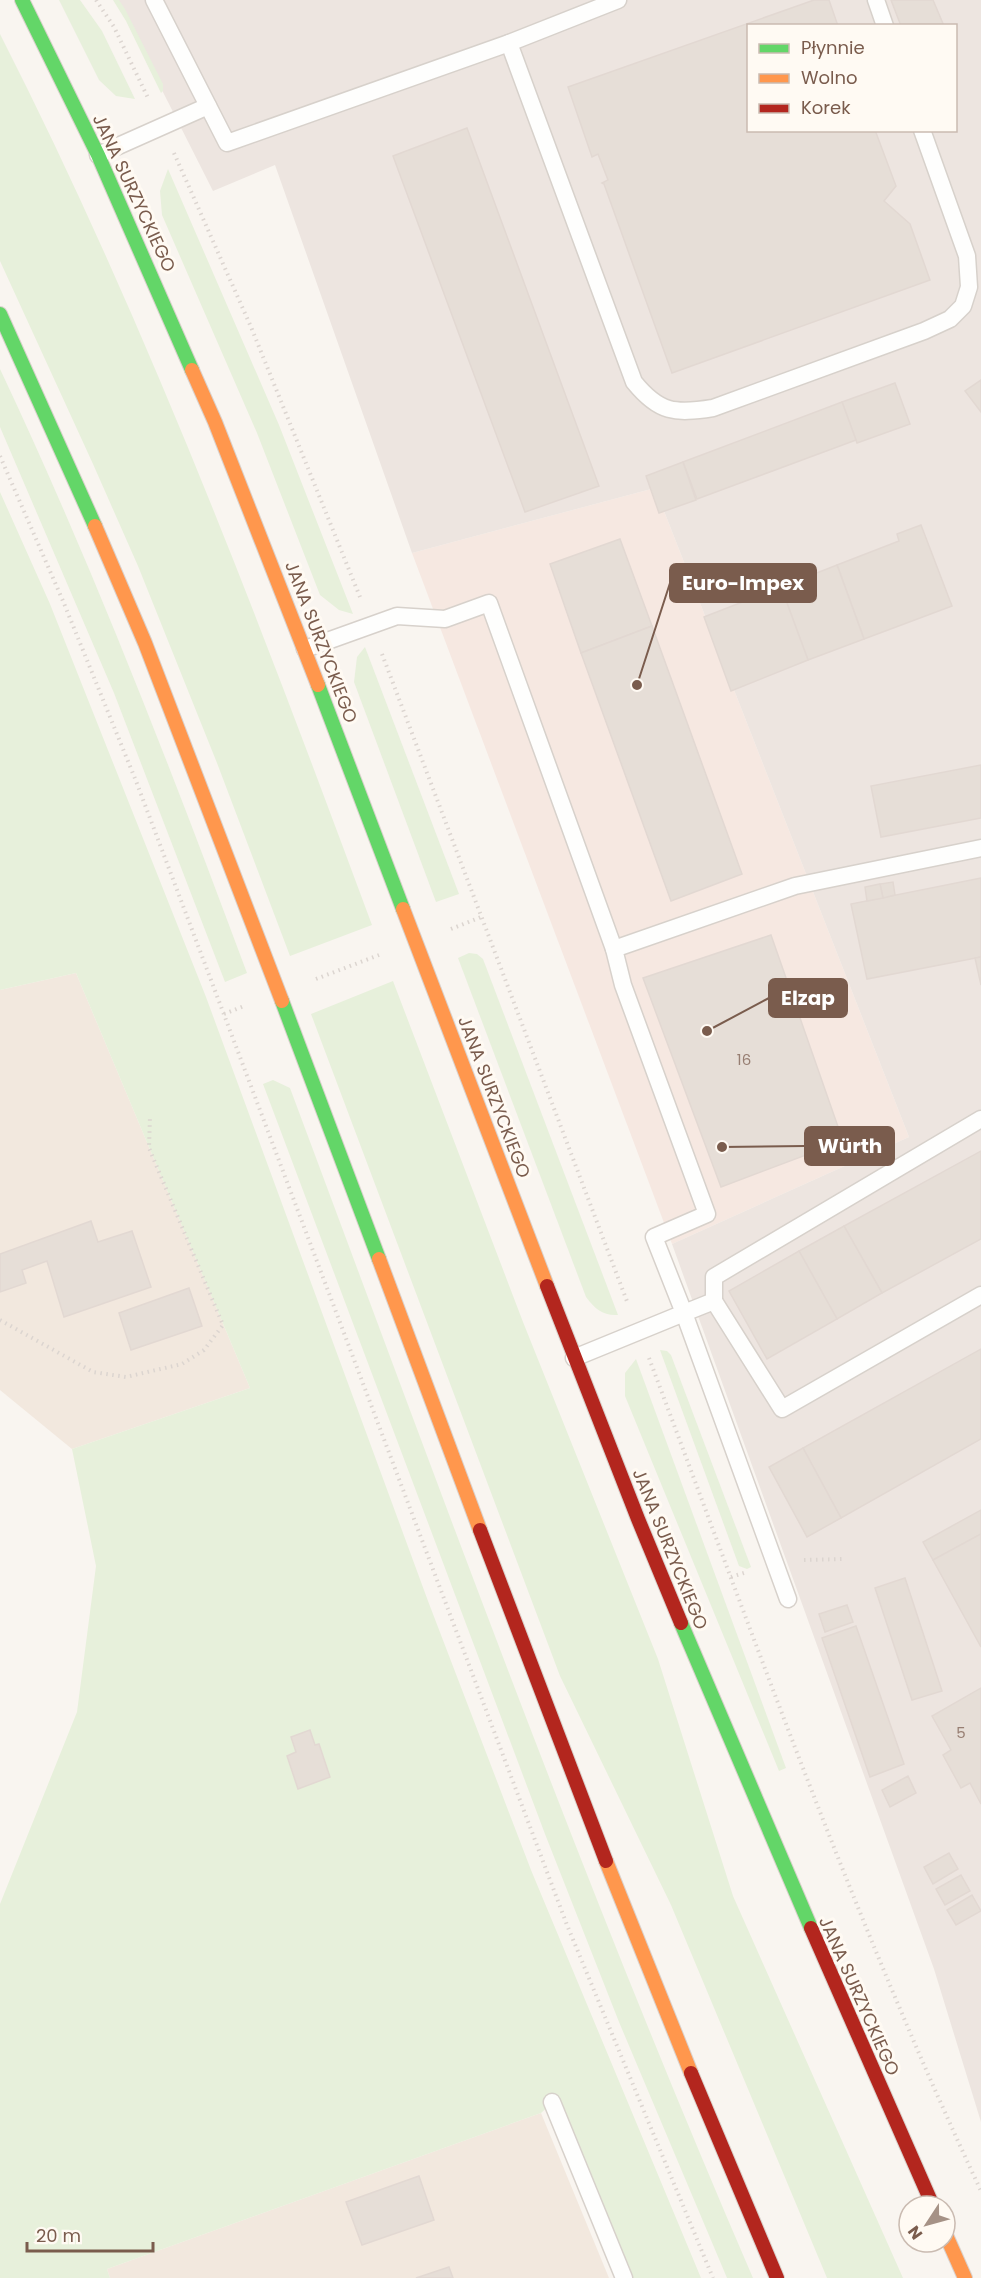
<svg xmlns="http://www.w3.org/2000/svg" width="981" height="2278" font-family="Poppins,sans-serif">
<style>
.residential{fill:#f2e8de}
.commercial{fill:#f6e8e1}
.industrial{fill:#ede5e0;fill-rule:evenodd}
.green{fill:#e7f0db}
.building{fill:#e6ded7;stroke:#e2d8d2;stroke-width:1.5}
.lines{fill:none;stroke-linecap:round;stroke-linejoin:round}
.lane-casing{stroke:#d7d1cb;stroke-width:19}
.fast-casing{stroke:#dad1cc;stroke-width:16}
.slow-casing{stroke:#dad1cc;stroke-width:16}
.jam-casing{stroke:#dad1cc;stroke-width:16}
.path{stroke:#dcd5d0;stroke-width:4;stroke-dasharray:1.5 4.5;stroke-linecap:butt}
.lane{stroke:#fefefd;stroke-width:16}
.fast{stroke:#63d668;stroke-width:14}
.slow{stroke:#ff974d;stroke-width:14}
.jam{stroke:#b3261e;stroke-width:14}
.labels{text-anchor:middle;stroke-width:6;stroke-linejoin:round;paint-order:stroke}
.number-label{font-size:15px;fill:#977e72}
.street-label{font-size:18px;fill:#7a5c4d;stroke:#fffaf3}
.leader{fill:none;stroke:#7a5c4d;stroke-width:2}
.callout-dot{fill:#7a5c4d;stroke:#fffaf3;stroke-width:2}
.callout{fill:#7a5c4d;stroke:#7a5c4d;stroke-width:2}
.callout-label{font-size:20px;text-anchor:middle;font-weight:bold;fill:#fff}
</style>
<rect width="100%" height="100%" fill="#f9f5f0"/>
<!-- residential -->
<g class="residential">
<polygon points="76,973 250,1388 72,1449 0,1390 0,990"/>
<polygon points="541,2113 609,2278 110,2278 107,2269"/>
</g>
<!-- commercial -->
<polygon class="commercial" points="655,488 909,1137 672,1244 412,553"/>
<!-- industrial -->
<path class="industrial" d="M115,0H981V2122L934,1969L672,1244L909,1137L655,488L412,553L275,165L213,191L123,13ZM748,26H956V130H748Z"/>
<!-- green -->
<g class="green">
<polygon points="59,0 80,0 102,31 135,99 116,96 99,80"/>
<polygon points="113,0 119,0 125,9 163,84 163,91 161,93 126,21"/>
<path d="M0,34C146,321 260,623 372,925L290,956L217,763L138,566L93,464L0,261Z"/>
<polygon points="168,169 279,425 353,614 339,610 320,595 257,433 162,215 160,191"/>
<path d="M0,369C93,566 171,769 247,973L225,982L114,693L0,427Z"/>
<polygon points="0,492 50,604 206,997 428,1601 531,1870 701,2278 633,2278 559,2097 541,2113 107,2269 110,2278 0,2278 0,1904 77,1712 96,1566 72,1449 250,1388 76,973 0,990"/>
<polygon points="365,647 459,894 436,902 354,682 357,657"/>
<path d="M469,953L477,954L483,959L618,1315C603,1316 595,1309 586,1297L458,958Z"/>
<polygon points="393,981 523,1322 658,1659 733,1896 903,2278 827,2278 671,1905 560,1676 311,1014"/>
<path d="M273,1080L290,1088C439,1487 584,1887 753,2278H727L619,2022L545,1834L263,1084Z"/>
<polygon points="660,1350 667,1351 671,1355 751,1567 747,1569 739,1566"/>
<polygon points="636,1359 786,1768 779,1771 625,1396 625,1373"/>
</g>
<!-- building -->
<g class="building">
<polygon points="814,0 829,0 838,26 748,26 748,130 875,130 896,186 884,201 910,224 930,280 672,373 604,184 602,183 608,180 598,154 592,157 568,87"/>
<polygon points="891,0 933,0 944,26 901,26"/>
<polygon points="467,128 599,486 525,512 393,156"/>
<polygon points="981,380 981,412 965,391"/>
<polygon points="895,383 910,424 857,443 842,402"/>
<polygon points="842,402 856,440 697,499 683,462"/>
<polygon points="683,462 696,500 659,513 646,476"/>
<polygon points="921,525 952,606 864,639 837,565 899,541 897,534"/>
<polygon points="620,539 652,626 581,653 550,564"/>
<polygon points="837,565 864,639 808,660 781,587"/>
<polygon points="781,587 808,660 731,691 704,617"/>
<polygon points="652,626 742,874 671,901 581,653"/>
<polygon points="981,765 981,818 881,837 871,786"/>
<polygon points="981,878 981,957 867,979 851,904"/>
<polygon points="893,882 895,895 883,898 880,884"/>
<polygon points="880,884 883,898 867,901 865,887"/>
<polygon points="771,935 843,1141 721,1187 643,978"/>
<polygon points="981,957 981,985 975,958"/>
<polygon points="981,1151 981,1239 882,1293 844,1226"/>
<polygon points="91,1221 98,1242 132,1231 151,1287 64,1317 47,1261 22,1270 26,1283 0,1292 0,1254"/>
<polygon points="844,1226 882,1293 837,1319 799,1251"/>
<polygon points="799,1251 837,1319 767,1359 729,1291"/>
<polygon points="189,1288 202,1326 131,1350 119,1313"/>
<polygon points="981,1349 981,1439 841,1518 803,1448"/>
<polygon points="803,1448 841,1518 807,1537 769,1467"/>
<polygon points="981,1510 981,1534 933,1560 923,1542"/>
<polygon points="981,1534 981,1647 933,1560"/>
<polygon points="905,1578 942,1691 912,1700 875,1588"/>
<polygon points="847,1605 853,1622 825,1632 819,1614"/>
<polygon points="856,1626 904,1764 870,1777 822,1638"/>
<polygon points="981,1688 981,1804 970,1783 961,1788 943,1755 951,1750 932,1716"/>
<polygon points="310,1730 315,1745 319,1744 330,1777 298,1789 287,1756 296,1752 291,1737"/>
<polygon points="908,1776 916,1793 890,1807 882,1790"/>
<polygon points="949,1853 958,1869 933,1884 924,1867"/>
<polygon points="961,1875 970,1891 945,1905 936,1889"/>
<polygon points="972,1895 981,1911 956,1925 947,1910"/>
<polygon points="419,2176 434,2220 362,2245 346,2202"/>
<polygon points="449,2267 453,2278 416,2278"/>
</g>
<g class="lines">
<defs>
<g id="lane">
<polyline points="154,0 227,143 509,43 618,0"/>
<polyline points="876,0 885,26"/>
<path d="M509,43L634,382C659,413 675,414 713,408L924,331L950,319L963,306L969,287L967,256L922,130"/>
<polyline points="98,155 208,106"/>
<polyline points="305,649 397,616 445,619 489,603 614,949"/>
<polyline points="714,1301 714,1277 981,1119"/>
<polyline points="574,1358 684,1313 654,1237 707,1214 623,985 614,949 795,886 981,848"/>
<polyline points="788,1599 684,1313 714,1301 782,1409 981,1295"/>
<polyline points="552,2102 624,2278"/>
</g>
<g id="fast">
<polyline points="22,0 98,155 192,370"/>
<polyline points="0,314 95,526"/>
<polyline points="318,685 403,909"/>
<polyline points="282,1001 379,1259"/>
<polyline points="681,1623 811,1928"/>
</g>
<g id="slow">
<polyline points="192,370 215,422 318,685"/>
<polyline points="95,526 145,643 282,1001"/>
<polyline points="403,909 547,1286"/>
<polyline points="379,1259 480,1530"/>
<polyline points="606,1861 691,2073"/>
<polyline points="945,2233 965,2278"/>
</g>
<g id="jam">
<polyline points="547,1286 638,1519 681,1623"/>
<polyline points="480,1530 606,1861"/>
<polyline points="811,1928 933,2206"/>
<polyline points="691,2073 777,2278"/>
</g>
</defs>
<!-- lane casing -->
<use href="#lane" class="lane-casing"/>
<!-- fast casing -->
<use href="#fast" class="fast-casing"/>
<!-- slow casing -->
<use href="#slow" class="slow-casing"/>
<!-- jam casing -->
<use href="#jam" class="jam-casing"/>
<!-- path -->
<g class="path">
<polyline points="96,0 114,27 149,100"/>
<polyline points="174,153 251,327 360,597"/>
<polyline points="0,456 63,601 136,781 567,1925 713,2278"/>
<polyline points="382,654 628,1304"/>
<polyline points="451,929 481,917"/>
<polyline points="316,979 379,955"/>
<polyline points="224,1014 244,1006"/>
<polyline points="0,1320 93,1372 126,1377 182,1364 204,1350 223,1325 149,1148 150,1116"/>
<path d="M649,1358C754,1638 854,1920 981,2191"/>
<polyline points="804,1560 843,1559"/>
<polyline points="731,1577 747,1572"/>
</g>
<!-- lane -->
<use href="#lane" class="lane"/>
<!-- fast -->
<use href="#fast" class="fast"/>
<!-- slow -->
<use href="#slow" class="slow"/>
<!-- jam -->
<use href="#jam" class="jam"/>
</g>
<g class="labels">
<!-- number labels -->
<g class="number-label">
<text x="744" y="1065">16</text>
<text x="961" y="1738">5</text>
</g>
<!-- street labels -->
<g class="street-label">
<text transform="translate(134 193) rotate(65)" y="6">JANA SURZYCKIEGO</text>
<text transform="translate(321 642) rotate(69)" y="6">JANA SURZYCKIEGO</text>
<text transform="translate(494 1097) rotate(69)" y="6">JANA SURZYCKIEGO</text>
<text transform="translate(670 1549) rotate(68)" y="6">JANA SURZYCKIEGO</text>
<text transform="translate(859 1996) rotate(66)" y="6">JANA SURZYCKIEGO</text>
</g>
</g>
<!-- callouts -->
<path class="leader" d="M637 685L670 583M707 1031L769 998M722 1147L805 1146"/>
<g class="callout-dot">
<circle cx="637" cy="685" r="6"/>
<circle cx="707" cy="1031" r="6"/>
<circle cx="722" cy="1147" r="6"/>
</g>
<g class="callout">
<rect x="670" y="564" width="146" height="38" rx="6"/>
<rect x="769" y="979" width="78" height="38" rx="6"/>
<rect x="805" y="1127" width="89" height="38" rx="6"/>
</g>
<g class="callout-label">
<text x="743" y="590">Euro-Impex</text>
<text x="808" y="1005">Elzap</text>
<text x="850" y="1153">Würth</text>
</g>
<!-- legend -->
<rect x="747" y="24" width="210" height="108" fill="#fffaf3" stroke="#cabbb1" stroke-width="1.5"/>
<rect x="759" y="44" width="30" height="9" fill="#63d668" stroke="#cabbb1" stroke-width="1.5"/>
<text x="801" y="54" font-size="18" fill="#7a5c4d">Płynnie</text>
<rect x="759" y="74" width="30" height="9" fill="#ff974d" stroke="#cabbb1" stroke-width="1.5"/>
<text x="801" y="84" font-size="18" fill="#7a5c4d">Wolno</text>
<rect x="759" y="104" width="30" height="9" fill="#b3261e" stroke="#cabbb1" stroke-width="1.5"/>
<text x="801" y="114" font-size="18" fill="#7a5c4d">Korek</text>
<!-- north arrow -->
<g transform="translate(927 2224) rotate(234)"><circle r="28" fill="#fffaf3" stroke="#cabbb1" stroke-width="1.5"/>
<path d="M0-4.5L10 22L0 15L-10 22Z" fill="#a69286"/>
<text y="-9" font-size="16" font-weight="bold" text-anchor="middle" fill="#7a5c4d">N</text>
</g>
<!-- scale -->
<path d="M27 2242v9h126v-9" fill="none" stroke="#7a5c4d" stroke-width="3"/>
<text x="36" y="2242" font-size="18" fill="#7a5c4d" stroke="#fffaf3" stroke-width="4.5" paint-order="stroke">20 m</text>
</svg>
